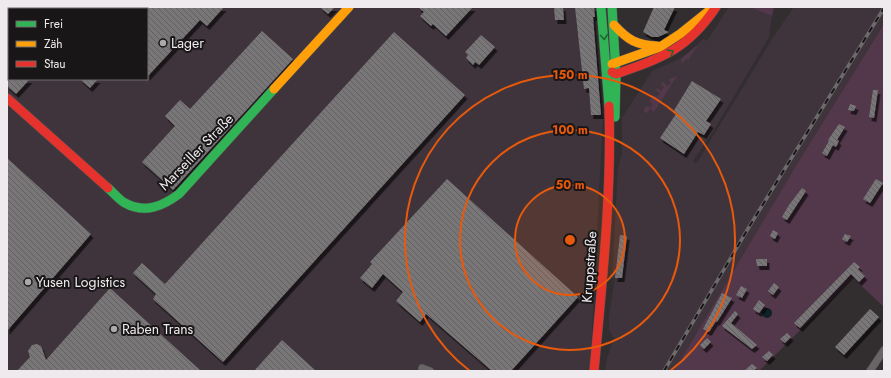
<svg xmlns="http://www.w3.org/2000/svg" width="891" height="378" font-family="Jost,sans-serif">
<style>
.built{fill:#3f343b;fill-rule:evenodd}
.green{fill:#53384c}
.water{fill:#0e2227}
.building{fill:url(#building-back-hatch);filter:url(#shadow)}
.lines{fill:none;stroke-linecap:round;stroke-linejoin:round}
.street-casing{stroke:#504d4f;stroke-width:8}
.fast-casing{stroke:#504d4f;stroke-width:10}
.slow-casing{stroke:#504d4f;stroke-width:10}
.jam-casing{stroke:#504d4f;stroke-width:10}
.street{stroke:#686567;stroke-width:7}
.fast{stroke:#30b455;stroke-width:9}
.slow{stroke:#ff9f0a;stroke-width:9}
.jam{stroke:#e5322d;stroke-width:9}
.rail-casing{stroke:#6c6a6b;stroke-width:3.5}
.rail{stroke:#191618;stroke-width:2;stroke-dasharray:6;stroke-linecap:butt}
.oneway{stroke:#246536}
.ring{fill:none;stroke:#e8590c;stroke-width:2}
.poi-dot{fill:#aca8ab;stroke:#191618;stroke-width:1.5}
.labels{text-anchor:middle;stroke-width:4;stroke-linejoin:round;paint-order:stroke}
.poi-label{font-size:14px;fill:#eeeaed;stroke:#191618;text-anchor:start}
.street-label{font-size:14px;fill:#eeeaed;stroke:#191618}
.centre{fill:#e8590c;stroke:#191618;stroke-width:2}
.ring-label{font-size:12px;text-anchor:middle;font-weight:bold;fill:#e8590c;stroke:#191618;stroke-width:4;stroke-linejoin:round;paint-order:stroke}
</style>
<defs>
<pattern id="building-back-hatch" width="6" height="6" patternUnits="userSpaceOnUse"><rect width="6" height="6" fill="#797678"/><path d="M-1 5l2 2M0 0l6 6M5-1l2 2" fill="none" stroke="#626062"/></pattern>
<filter id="shadow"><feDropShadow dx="2.5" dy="4" stdDeviation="0" flood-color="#0009"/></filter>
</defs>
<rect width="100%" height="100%" fill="#322e30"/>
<!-- built -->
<g class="built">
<path d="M7,7H595L603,115L590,371H7ZM9,9H147V79H9Z"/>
<polygon points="729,7 749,7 772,16 769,37 711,135 693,161 696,164 774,36 794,7 884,7 884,24 797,164 674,371 605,371 607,358 614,338 609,330 609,317 615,278 612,278 618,168 622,154 622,118 652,71 681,58 697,45 703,39 707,41"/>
</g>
<!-- green -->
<g class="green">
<polygon points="749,7 774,7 772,16"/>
<polygon points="884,24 884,307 853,278 759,371 674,371 797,164"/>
<polygon points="699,44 688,60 686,59 682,64 681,59"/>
<polygon points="677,76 654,112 650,109 647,113 643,111 646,106 650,108 653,104 649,101 653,95 657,97 660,93 656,90 657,88 661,91 664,87 660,84 664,82 666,86 671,84 669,79"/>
</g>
<!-- water -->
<circle class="water" cx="767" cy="313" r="5"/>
<!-- building -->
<g class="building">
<polygon points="147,7 224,7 207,26 200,20 147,77"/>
<polygon points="320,7 335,7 328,14"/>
<polygon points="418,7 473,7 446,36 433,24 431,26 420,16 424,12"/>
<polygon points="554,7 563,7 564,20 555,20"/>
<polygon points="575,7 594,7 595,17 593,17 601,115 591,115 589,88 584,89"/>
<polygon points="654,7 675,7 664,30 669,32 658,37 652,37 643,32"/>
<polygon points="262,31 293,59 173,190 142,162 175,126 165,116 180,100 190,109"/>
<polygon points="394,32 465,95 223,362 153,299 156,294 133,273 142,263 165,284"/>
<polygon points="481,35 495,47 479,65 475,62 473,65 466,58 468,55 465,52"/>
<polygon points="7,79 30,79 16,94 7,86"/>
<polygon points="80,79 98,79 90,88"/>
<polygon points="692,81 721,99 706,121 711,124 704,135 698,132 684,154 660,138 676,114 673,112"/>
<polygon points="873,90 878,90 874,118 869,117"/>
<polygon points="850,104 856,106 854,111 848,110"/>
<polygon points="839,124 845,127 837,140 839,141 836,147 833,145 827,156 822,153 829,141 828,140"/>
<polygon points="7,158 91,234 7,331"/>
<polygon points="447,179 578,297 511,371 492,371 426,314 420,322 396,301 403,292 383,274 372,288 360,278 372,264 370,262"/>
<polygon points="876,179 883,183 870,203 863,199"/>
<polygon points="802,188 806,191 787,220 782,217 789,205"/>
<polygon points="773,230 778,233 775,239 770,236"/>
<polygon points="845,234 851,236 847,242 842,239"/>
<polygon points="620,235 627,236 622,278 615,278"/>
<polygon points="756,259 767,259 767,266 757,266"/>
<polygon points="854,262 860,267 858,269 865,276 859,282 851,274 800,328 794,323"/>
<polygon points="774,283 779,287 773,295 768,291"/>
<polygon points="741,286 747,289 742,298 736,295"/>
<polygon points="110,288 201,371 17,371 30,357 28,351 32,345 37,344 41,346 46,360"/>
<polygon points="722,293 732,298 717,322 716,321 709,332 703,329"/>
<polygon points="759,300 765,305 759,313 753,309"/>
<polygon points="870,309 879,317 844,355 835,347"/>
<polygon points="735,311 738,314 731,323 757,345 752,349 722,326"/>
<polygon points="787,333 791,337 785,343 780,339"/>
<polygon points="707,338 711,342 704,349 700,345"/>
<polygon points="282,340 293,350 316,371 254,371"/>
<polygon points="769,351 773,355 767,361 762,357"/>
<polygon points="752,364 757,368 753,371 744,371"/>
</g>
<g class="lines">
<defs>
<g id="street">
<polyline points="422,368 430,371"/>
<polyline points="870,371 884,350"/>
</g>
<g id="fast">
<polyline points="601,7 609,106"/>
<polyline points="612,7 616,74 615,117"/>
<path d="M108,188C114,193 119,200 125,203C145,214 163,206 179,194L274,89"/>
</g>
<g id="slow">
<path d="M614,25C628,40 636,45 657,46"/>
<polyline points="612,64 660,47 680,34 710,10"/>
<polyline points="274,89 349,7"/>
</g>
<g id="jam">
<path d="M612,72L616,74C662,58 688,49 716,7"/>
<polyline points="7,98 108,188"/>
<path d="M594,371C602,283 612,194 609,106"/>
</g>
</defs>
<!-- street casing -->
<use href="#street" class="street-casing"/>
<!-- fast casing -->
<use href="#fast" class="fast-casing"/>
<!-- slow casing -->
<use href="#slow" class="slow-casing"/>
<!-- jam casing -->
<use href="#jam" class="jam-casing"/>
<!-- street -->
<use href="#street" class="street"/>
<!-- fast -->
<use href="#fast" class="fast"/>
<!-- slow -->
<use href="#slow" class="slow"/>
<!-- jam -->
<use href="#jam" class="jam"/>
<defs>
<polyline id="rail" points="664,371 749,227 884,8"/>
</defs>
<!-- rail casing -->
<use href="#rail" class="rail-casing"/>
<!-- rail -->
<use href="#rail" class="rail"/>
</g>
<!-- one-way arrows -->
<defs><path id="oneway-chevron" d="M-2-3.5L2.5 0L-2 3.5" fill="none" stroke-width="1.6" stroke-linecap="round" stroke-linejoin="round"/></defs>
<g class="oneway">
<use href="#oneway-chevron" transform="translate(604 37) rotate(85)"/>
<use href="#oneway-chevron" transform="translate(671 52) rotate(-32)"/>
</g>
<!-- distance rings -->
<circle cx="570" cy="240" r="55" fill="#e8590c" fill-opacity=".12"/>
<g class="ring">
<circle cx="570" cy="240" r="55"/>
<circle cx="570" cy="240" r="110"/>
<path d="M470 371A165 165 0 1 1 670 371"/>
</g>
<!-- markers -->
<g class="poi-dot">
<circle cx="163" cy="43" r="4"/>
<circle cx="28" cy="282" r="4"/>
<circle cx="114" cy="329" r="4"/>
</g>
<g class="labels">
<!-- poi labels -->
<g class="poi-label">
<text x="171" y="48">Lager</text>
<text x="36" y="287">Yusen Logistics</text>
<text x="122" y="334">Raben Trans</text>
</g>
<!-- street labels -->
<g class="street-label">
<text transform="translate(196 152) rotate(-46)" y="5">Marseiller Straße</text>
<text transform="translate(589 267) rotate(-86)" y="5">Kruppstraße</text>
</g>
</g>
<circle cx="570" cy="240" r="6" class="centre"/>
<g class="ring-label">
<text x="570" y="79">150 m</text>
<text x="570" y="134">100 m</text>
<text x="570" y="189">50 m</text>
</g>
<!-- border -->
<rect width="891" height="378" fill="none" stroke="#eeeaed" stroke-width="16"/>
<!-- legend -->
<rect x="8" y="8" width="140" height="72" fill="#191618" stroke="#6e6b6d"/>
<rect x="16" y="21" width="20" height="6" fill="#30b455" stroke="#6e6b6d"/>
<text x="44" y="28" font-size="12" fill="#eeeaed">Frei</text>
<rect x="16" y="41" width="20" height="6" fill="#ff9f0a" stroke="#6e6b6d"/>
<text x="44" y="48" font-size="12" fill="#eeeaed">Zäh</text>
<rect x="16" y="61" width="20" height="6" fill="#e5322d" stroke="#6e6b6d"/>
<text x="44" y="68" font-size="12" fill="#eeeaed">Stau</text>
</svg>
